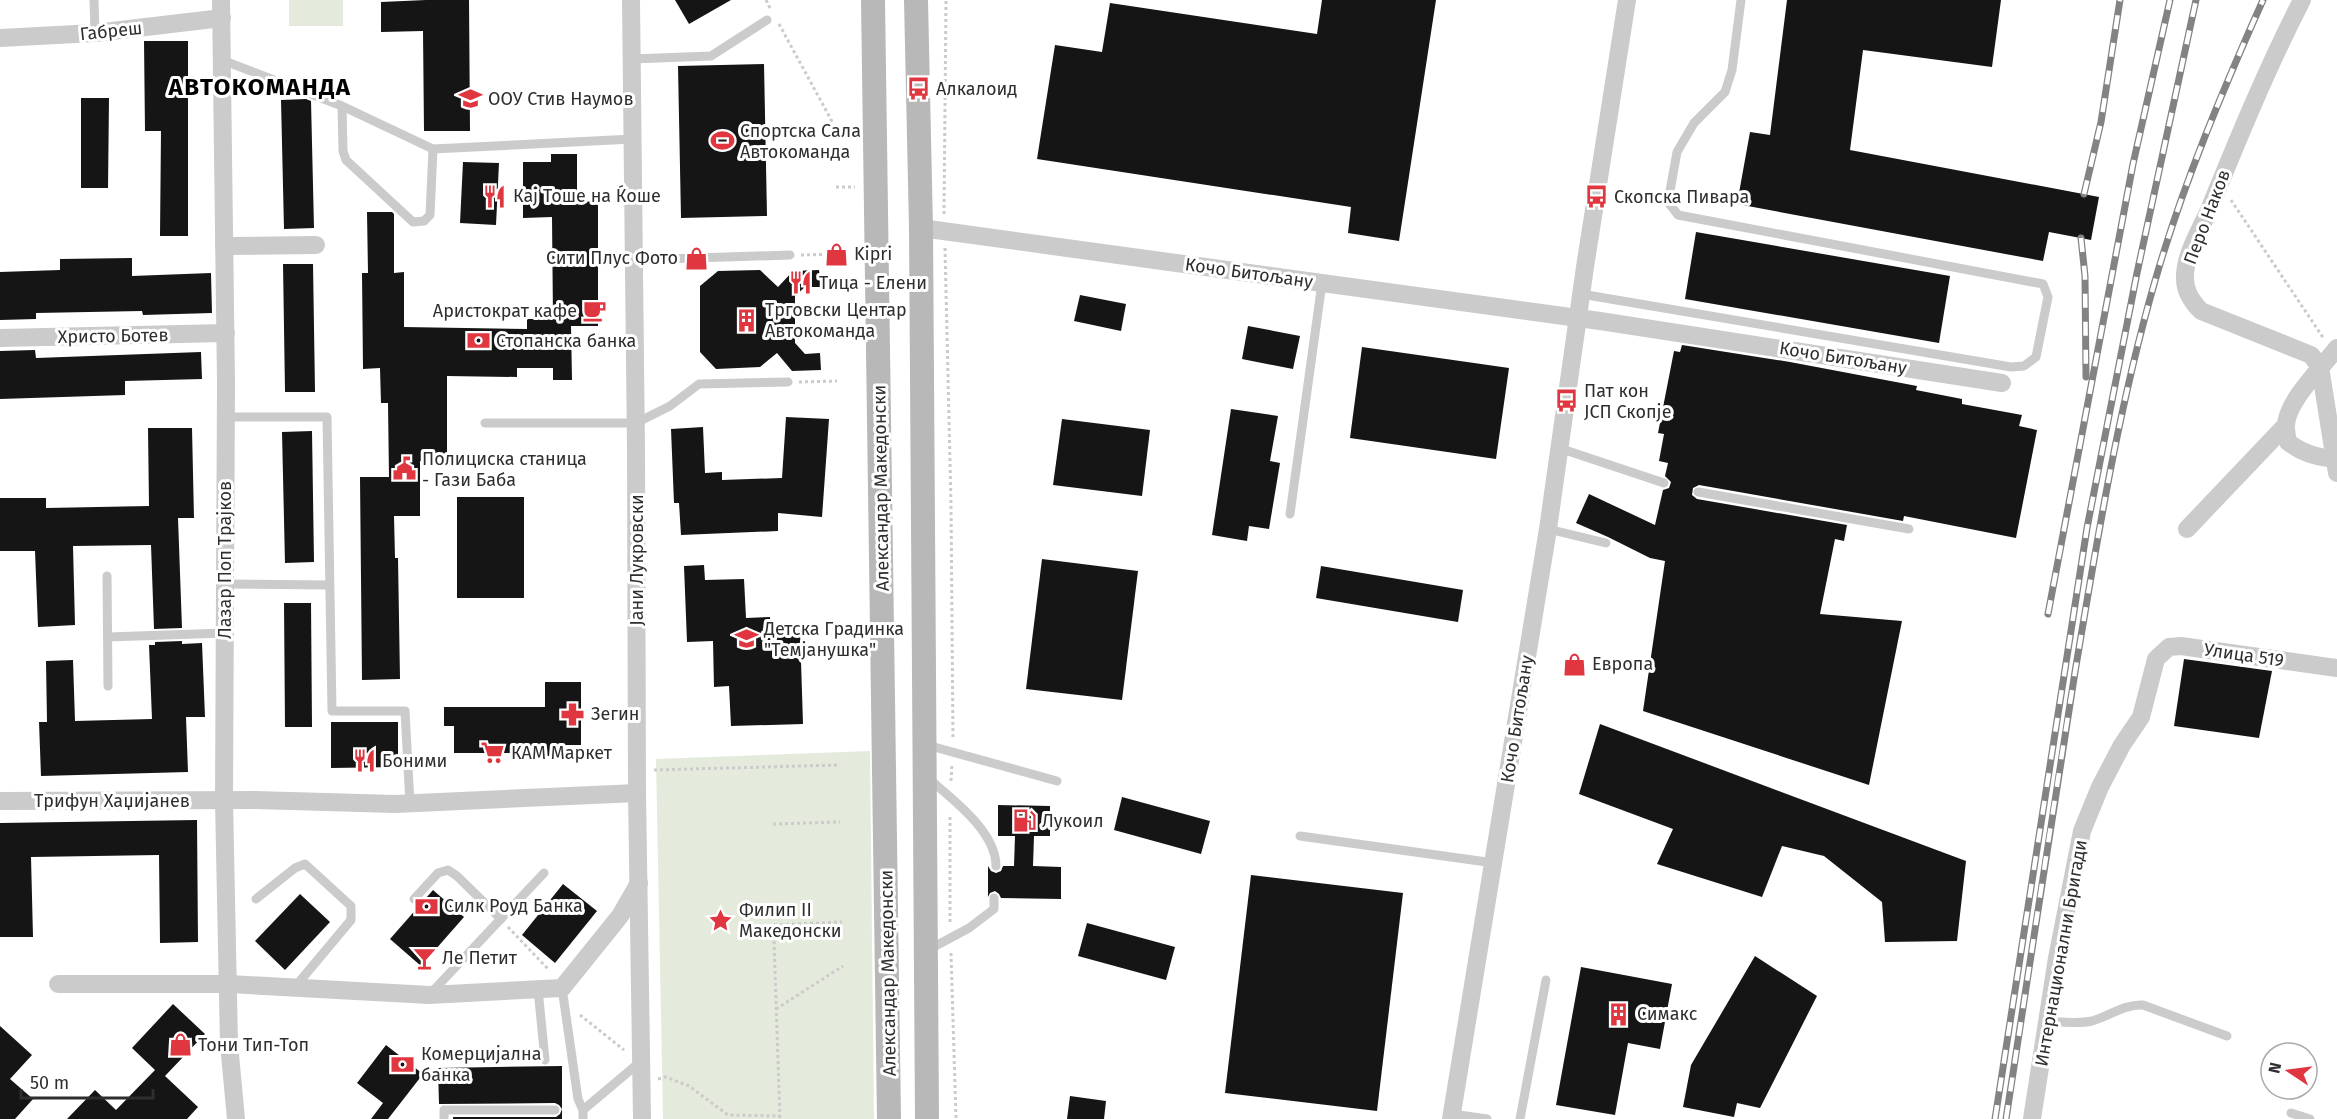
<svg xmlns="http://www.w3.org/2000/svg" width="2337" height="1119" font-family="'Fira Sans',sans-serif">
<style>
.green{fill:#e4ebdc}
.building{fill:#151515}
.lines{fill:none;stroke-linecap:round;stroke-linejoin:round}
.path{stroke:#cbcbcb;stroke-width:3;stroke-dasharray:3 3;stroke-linecap:butt}
.lane{stroke:#cbcbcb;stroke-width:9}
.street{stroke:#cbcbcb;stroke-width:18}
.secondary{stroke:#b8b8b8;stroke-width:24}
.rail-casing{stroke:#838383;stroke-width:7}
.rail{stroke:#fff;stroke-width:4.5;stroke-dasharray:14;stroke-linecap:butt}
.labels{text-anchor:middle;stroke-width:6;stroke-linejoin:round;paint-order:stroke}
.street-label{font-size:18px;fill:#2e2e2e;stroke:#fff}
.poi-label{font-size:18px;fill:#2e2e2e;stroke:#fff;text-anchor:start}
.district-label{font-size:24px;font-weight:bold;letter-spacing:1.5px;fill:#000;stroke:#fff}
</style>
<rect width="100%" height="100%" fill="#fff"/>
<!-- green -->
<g class="green">
<rect x="289" y="0" width="54" height="26"/>
<polygon points="870,751 874,1119 663,1119 656,759"/>
</g>
<!-- building -->
<g class="building">
<polygon points="426,0 469,0 470,131 424,131 423,31 381,32 381,2"/>
<polygon points="675,0 731,0 689,24"/>
<polygon points="1322,0 1436,0 1399,241 1348,233 1351,207 1037,159 1055,45 1102,52 1110,3 1317,34"/>
<polygon points="1787,0 2001,0 1992,67 1863,50 1850,150 2099,197 2091,240 2049,232 2043,261 1737,204 1750,132 1770,135"/>
<polygon points="144,41 188,41 188,236 160,236 161,131 145,131"/>
<polygon points="764,64 767,216 681,218 678,66"/>
<polygon points="81,98 109,98 108,188 81,188"/>
<polygon points="306,99 311,101 314,228 284,229 281,100"/>
<polygon points="551,154 577,154 577,202 598,201 598,326 571,326 572,380 553,380 553,368 517,368 517,377 447,376 447,461 420,461 420,516 394,516 395,558 398,558 400,679 362,680 360,477 389,477 388,403 381,403 380,368 363,369 362,273 368,273 367,212 392,212 394,214 394,273 404,272 404,327 527,329 527,319 553,319 552,217 523,218 523,162 551,162"/>
<polygon points="463,162 499,163 496,225 460,223"/>
<polygon points="1696,232 1950,276 1939,343 1685,299"/>
<polygon points="132,258 132,276 211,273 212,313 143,315 142,311 36,313 36,319 0,320 0,272 60,270 60,259"/>
<polygon points="283,264 313,264 315,392 285,392"/>
<polygon points="760,270 778,287 793,271 819,270 821,287 805,287 795,296 795,343 805,354 820,353 821,370 792,371 777,353 760,367 716,369 700,352 700,286 718,271"/>
<polygon points="1080,295 1126,304 1121,331 1074,321"/>
<polygon points="1248,326 1300,336 1293,369 1242,359"/>
<polygon points="1682,345 1790,362 1917,386 1916,390 1962,399 1962,404 2022,415 2019,426 2037,430 2016,538 1904,516 1903,521 1699,485 1693,488 1692,495 1697,499 1847,525 1844,541 1835,539 1820,614 1902,621 1869,785 1643,711 1665,561 1650,558 1608,537 1576,523 1589,494 1655,525 1663,490 1669,488 1671,482 1665,476 1668,463 1659,461 1664,434 1658,433 1674,351 1680,352"/>
<polygon points="1362,347 1509,368 1496,459 1350,438"/>
<polygon points="35,350 36,358 201,352 202,379 125,381 125,395 0,399 0,351"/>
<polygon points="1231,409 1278,416 1270,461 1280,463 1269,529 1249,526 1247,541 1212,535"/>
<polygon points="786,417 829,419 822,517 778,513 778,531 681,535 679,503 674,503 671,429 703,427 705,473 722,472 722,480 782,478"/>
<polygon points="1062,419 1150,430 1142,496 1053,485"/>
<polygon points="148,428 192,428 194,518 178,518 182,628 154,629 151,545 73,546 75,625 38,627 35,551 0,551 0,498 46,498 46,508 149,506"/>
<polygon points="312,431 314,562 285,563 282,432"/>
<rect x="457" y="497" width="67" height="101"/>
<polygon points="1042,559 1138,571 1122,700 1026,689"/>
<polygon points="704,565 705,580 744,579 746,618 770,617 771,631 800,630 803,724 731,726 729,686 714,687 713,641 687,642 684,566"/>
<polygon points="1321,566 1463,590 1458,622 1316,598"/>
<polygon points="284,603 311,603 312,727 285,727"/>
<polygon points="182,641 182,644 202,643 205,717 186,717 188,772 41,776 39,722 47,722 46,661 73,660 75,721 152,719 149,645 155,645 155,642"/>
<polygon points="2184,659 2272,671 2259,738 2174,726"/>
<polygon points="545,682 581,682 581,745 558,745 558,756 530,756 530,753 454,753 454,726 444,726 444,707 545,707"/>
<polygon points="331,722 398,722 398,767 331,768"/>
<polygon points="1600,724 1966,861 1957,941 1885,942 1882,902 1824,856 1782,846 1762,897 1657,864 1673,829 1579,794"/>
<polygon points="1122,797 1210,821 1201,854 1114,830"/>
<polygon points="998,805 1050,806 1050,836 1034,836 1033,866 1061,867 1061,899 1001,898 999,894 995,891 990,893 988,897 988,866 991,871 996,873 1001,871 1003,866 1014,866 1015,836 998,836"/>
<polygon points="197,820 198,942 160,943 159,855 31,857 33,937 0,937 0,823"/>
<polygon points="1251,875 1403,893 1377,1111 1225,1093"/>
<polygon points="563,884 597,911 555,963 522,935"/>
<polygon points="433,890 464,917 421,966 390,939"/>
<polygon points="300,894 330,922 285,970 255,941"/>
<polygon points="1087,923 1175,947 1166,980 1078,956"/>
<polygon points="1755,956 1817,996 1760,1108 1737,1103 1734,1117 1683,1107 1691,1065"/>
<polygon points="1581,967 1672,984 1660,1049 1628,1043 1615,1115 1556,1105"/>
<polygon points="173,1004 205,1034 165,1076 198,1107 187,1119 67,1119 95,1090 116,1110 155,1070 132,1048"/>
<polygon points="0,1026 32,1055 10,1079 33,1099 15,1119 0,1119"/>
<polygon points="386,1045 423,1074 388,1119 371,1119 383,1103 357,1083"/>
<polygon points="562,1066 562,1119 453,1119 453,1117 556,1117 560,1114 562,1109 559,1105 555,1103 439,1104 438,1068"/>
<polygon points="1070,1096 1106,1101 1104,1119 1067,1119"/>
</g>
<g class="lines">
<!-- path -->
<g class="path">
<polyline points="766,0 770,8"/>
<polyline points="779,24 834,125"/>
<polyline points="836,187 855,187"/>
<polyline points="2231,200 2324,339"/>
<polyline points="944,214 946,0"/>
<polyline points="945,248 951,504 953,739"/>
<polyline points="801,255 836,254"/>
<polyline points="799,382 837,381"/>
<polyline points="654,770 839,765"/>
<polyline points="951,781 952,764"/>
<polyline points="773,824 840,822"/>
<polyline points="950,922 950,815"/>
<polyline points="774,925 842,922"/>
<polyline points="508,927 549,970"/>
<polyline points="774,941 780,1119"/>
<polyline points="951,953 956,1119"/>
<polyline points="776,1009 843,966"/>
<polyline points="580,1015 624,1050"/>
<polyline points="658,1079 666,1077 689,1086 728,1115 780,1116"/>
</g>
<!-- lane -->
<g class="lane">
<polyline points="94,0 95,33"/>
<polyline points="632,59 711,56 767,20"/>
<polyline points="222,60 342,106 343,151 346,160 413,222 424,221 430,215 433,149 342,106"/>
<polyline points="433,149 633,139"/>
<polyline points="634,260 790,255"/>
<polyline points="1581,294 2011,367 2024,366 2036,357 2048,297 2043,284 1678,215 1668,202 1677,152 1694,123 1725,92 1732,70 1741,0"/>
<polyline points="226,417 327,417 332,711 405,711 410,804"/>
<polyline points="485,423 636,423 670,406 699,384 788,382"/>
<polyline points="1559,448 1664,483"/>
<polyline points="1698,492 1909,529"/>
<polyline points="1290,514 1322,283"/>
<polyline points="1548,529 1606,543"/>
<polyline points="107,576 108,686"/>
<polyline points="225,584 328,585"/>
<polyline points="108,637 225,633"/>
<polyline points="927,745 1057,781"/>
<path d="M928,778C952,799 996,831 996,866"/>
<polyline points="1300,836 1494,863"/>
<polyline points="256,899 295,868 305,864 351,906 351,920 295,987"/>
<polyline points="414,899 438,873 448,870 457,876 501,919"/>
<polyline points="928,950 969,928 994,909 994,898"/>
<polyline points="562,988 578,1099 583,1110"/>
<polyline points="538,989 545,1060"/>
<polyline points="431,993 544,873"/>
<path d="M2047,1021C2062,1022 2078,1024 2092,1021C2110,1016 2124,1004 2143,1005L2227,1036"/>
<polyline points="2291,1113 2310,1119"/>
<polyline points="1452,1114 1487,1119"/>
<polyline points="444,1119 444,1110 555,1110"/>
<polyline points="583,1119 583,1110 640,1062"/>
<polyline points="1520,1119 1546,980"/>
</g>
<!-- street -->
<g class="street">
<polyline points="221,0 226,383 224,800 229,1044 236,1119"/>
<polyline points="631,0 636,449 637,793 642,1119"/>
<path d="M2302,0C2267,68 2238,139 2209,210C2200,230 2184,256 2185,279C2185,291 2193,303 2201,311L2311,355L2320,367L2337,473"/>
<polyline points="0,38 95,33 222,18"/>
<polyline points="921,228 1600,321 2002,383"/>
<polyline points="224,246 316,245"/>
<polyline points="0,338 226,333"/>
<path d="M2334,459C2316,457 2302,453 2288,442C2287,437 2286,432 2286,427C2285,403 2322,367 2337,348"/>
<polyline points="2187,529 2285,426"/>
<polyline points="0,801 255,800 395,804 637,793"/>
<polyline points="58,984 229,984 429,995 562,988 620,916 639,883"/>
<polyline points="1451,1119 1548,529 1585,267 1627,0"/>
<polyline points="2032,1119 2057,958 2082,831 2100,787 2122,745 2141,717 2156,659 2169,647 2181,646 2337,668"/>
</g>
<!-- secondary -->
<g class="secondary">
<polyline points="873,0 889,1119"/>
<polyline points="916,0 921,228 927,1119"/>
</g>
<defs>
<g id="rail">
<polyline points="2084,194 2101,122 2120,0"/>
<polyline points="2081,238 2085,276 2086,377"/>
<polyline points="2048,614 2133,164 2170,0"/>
<polyline points="1995,1119 2087,528 2137,273 2196,0"/>
<path d="M2006,1119C2029,970 2051,821 2075,672C2097,541 2118,409 2155,281C2183,184 2222,92 2263,0"/>
</g>
</defs>
<!-- rail casing -->
<use href="#rail" class="rail-casing"/>
<!-- rail -->
<use href="#rail" class="rail"/>
</g>
<!-- icons -->
<defs>
<symbol id="bus-bare" viewBox="-9 -9 18 18"><path d="M-5-6H5V4H4V6H2V4H-2V6H-4V4H-5ZM-3.5-4V0h7V-4ZM-3.5 1.2v1.5H-2V1.2ZM2 1.2v1.5H3.5V1.2Z" fill="#df3640" stroke="#fff" stroke-width="2.5" paint-order="stroke"/></symbol>
<symbol id="school-bare" viewBox="-9 -9 18 18"><path d="M0-5L7-2L0 1L-7-2ZM-4 1L0 2.5L4 1V4Q0 6-4 4Z" fill="#df3640" stroke="#fff" stroke-width="2.5" paint-order="stroke"/></symbol>
<symbol id="stadium-bare" viewBox="-9 -9 18 18"><path d="M0-5a6.5 5 0 1 0 0 10a6.5 5 0 1 0 0-10ZM-3.5-1.8h7v3.6h-7Z" fill="#df3640" stroke="#fff" stroke-width="2.5" paint-order="stroke"/></symbol>
<symbol id="restaurant-bare" viewBox="-9 -9 18 18"><path d="M-5-6h1v4h1v-4h1v4h1v-4h1v5L-1.5 .5V6h-2V.5L-5-1ZM5-6V6H3V1.5H1.5Q1.5-4 5-6Z" fill="#df3640" stroke="#fff" stroke-width="2.5" paint-order="stroke"/></symbol>
<symbol id="shop-bare" viewBox="-9 -9 18 18"><path d="M-5-2.5h2.3a2.7 3.5 0 0 1 5.4 0H5L5.5 6h-11ZM-1.5-2.5h3a1.5 2.3 0 0 0-3 0Z" fill="#df3640" stroke="#fff" stroke-width="2.5" paint-order="stroke"/></symbol>
<symbol id="cafe-bare" viewBox="-9 -9 18 18"><path d="M-5.5-4.5H6V0H3Q3 3.5 0 3.5H-2.5Q-5.5 3.5-5.5 0ZM3-3.2v2h1.7v-2ZM-6 4.5H4V6H-6Z" fill="#df3640" stroke="#fff" stroke-width="2.5" paint-order="stroke"/></symbol>
<symbol id="building-bare" viewBox="-9 -9 18 18"><path d="M-4-6H4V6H1V3H-1V6H-4ZM-2.5-4.3h1.7v1.8h-1.7ZM.8-4.3h1.7v1.8H.8ZM-2.5-1h1.7V.8h-1.7ZM.8-1h1.7V.8H.8Z" fill="#df3640" stroke="#fff" stroke-width="2.5" paint-order="stroke"/></symbol>
<symbol id="bank-bare" viewBox="-9 -9 18 18"><path d="M-6-4H6V4H-6ZM0-2.3a2.3 2.3 0 1 0 0 4.6a2.3 2.3 0 1 0 0-4.6Z" fill="#df3640" stroke="#fff" stroke-width="2.5" paint-order="stroke"/></symbol>
<symbol id="civic-bare" viewBox="-9 -9 18 18"><path d="M-.6-6.5H3V-4.5H.6V-3L4-1V1h2V6H-6V1h2V-1L-.6-3ZM-1.2 2.5V6h2.4V2.5Z" fill="#df3640" stroke="#fff" stroke-width="2.5" paint-order="stroke"/></symbol>
<symbol id="pharmacy-bare" viewBox="-9 -9 18 18"><path d="M-2-6h4v4h4v4h-4v4h-4v-4h-4v-4h4Z" fill="#df3640" stroke="#fff" stroke-width="2.5" paint-order="stroke"/></symbol>
<symbol id="supermarket-bare" viewBox="-9 -9 18 18"><path d="M-6-5.5h2.5l.6 2H6L4.5 2H-2.5L-4.4-4H-6ZM-1.5 3.2a1.3 1.3 0 1 0 .1 0ZM3 3.2a1.3 1.3 0 1 0 .1 0Z" fill="#df3640" stroke="#fff" stroke-width="2.5" paint-order="stroke"/></symbol>
<symbol id="fuel-bare" viewBox="-9 -9 18 18"><path d="M-5.5-6h7V0h2V4h1.3V-2.5L3-4.5l.8-.8L6-3V5H2.5V1h-1V6h-7ZM-4.2-4.7v3.2H.2V-4.7Z" fill="#df3640" stroke="#fff" stroke-width="2.5" paint-order="stroke"/></symbol>
<symbol id="sight-bare" viewBox="-9 -9 18 18"><path d="M0-6L1.8-2.2L6-1.7L2.9 1.2L3.7 5.4L0 3.3L-3.7 5.4L-2.9 1.2L-6-1.7L-1.8-2.2Z" fill="#df3640" stroke="#fff" stroke-width="2.5" paint-order="stroke"/></symbol>
<symbol id="bar-bare" viewBox="-9 -9 18 18"><path d="M-6-5H6L.8 .8V4.5H3.5V6h-7V4.5H-.8V.8Z" fill="#df3640" stroke="#fff" stroke-width="2.5" paint-order="stroke"/></symbol>
</defs>
<g fill-rule="evenodd">
<use href="#bus-bare" x="902" y="72" width="33" height="33"/>
<use href="#school-bare" x="454" y="82" width="33" height="33"/>
<use href="#stadium-bare" x="706" y="124" width="33" height="33"/>
<use href="#restaurant-bare" x="478" y="180" width="33" height="33"/>
<use href="#bus-bare" x="1580" y="180" width="33" height="33"/>
<use href="#shop-bare" x="820" y="238" width="33" height="33"/>
<use href="#shop-bare" x="680" y="242" width="33" height="33"/>
<use href="#restaurant-bare" x="784" y="266" width="33" height="33"/>
<use href="#cafe-bare" x="578" y="294" width="33" height="33"/>
<use href="#building-bare" x="730" y="304" width="33" height="33"/>
<use href="#bank-bare" x="462" y="324" width="33" height="33"/>
<use href="#bus-bare" x="1550" y="384" width="33" height="33"/>
<use href="#civic-bare" x="388" y="452" width="33" height="33"/>
<use href="#school-bare" x="730" y="622" width="33" height="33"/>
<use href="#shop-bare" x="1558" y="648" width="33" height="33"/>
<use href="#pharmacy-bare" x="556" y="698" width="33" height="33"/>
<use href="#supermarket-bare" x="476" y="736" width="33" height="33"/>
<use href="#restaurant-bare" x="348" y="744" width="33" height="33"/>
<use href="#fuel-bare" x="1008" y="804" width="33" height="33"/>
<use href="#bank-bare" x="410" y="890" width="33" height="33"/>
<use href="#sight-bare" x="704" y="904" width="33" height="33"/>
<use href="#bar-bare" x="408" y="942" width="33" height="33"/>
<use href="#building-bare" x="1602" y="998" width="33" height="33"/>
<use href="#shop-bare" x="164" y="1028" width="33" height="33"/>
<use href="#bank-bare" x="386" y="1048" width="33" height="33"/>
</g>
<g class="labels">
<!-- street labels -->
<g class="street-label">
<text transform="translate(111 31) rotate(-6)" y="6">Габреш</text>
<text transform="translate(2207 217) rotate(-69)" y="6">Перо Наков</text>
<text transform="translate(1249 273) rotate(8)" y="6">Кочо Битољану</text>
<text transform="translate(113 336) rotate(-1)" y="6">Христо Ботев</text>
<text transform="translate(1843 358) rotate(9)" y="6">Кочо Битољану</text>
<text transform="translate(881 488) rotate(-91)" y="6">Александар Македонски</text>
<text transform="translate(225 560) rotate(-90)" y="6">Лазар Поп Трајков</text>
<text transform="translate(637 560) rotate(-90)" y="6">Јани Лукровски</text>
<text transform="translate(2244 655) rotate(8)" y="6">Улица 519</text>
<text transform="translate(1517 719) rotate(-81)" y="6">Кочо Битољану</text>
<text x="112" y="807">Трифун Хаџијанев</text>
<text transform="translate(2061 953) rotate(-80)" y="6">Интернационални Бригади</text>
<text transform="translate(888 973) rotate(-91)" y="6">Александар Македонски</text>
</g>
<!-- poi labels -->
<g class="poi-label">
<text x="936" y="95">Алкалоид</text>
<text x="488" y="105">ООУ Стив Наумов</text>
<text x="740" y="137">Спортска Сала<tspan x="740" dy="21">Автокоманда</tspan></text>
<text x="513" y="202">Кај Тоше на Ќоше</text>
<text x="1614" y="203">Скопска Пивара</text>
<text x="854" y="260">Kipri</text>
<text x="678" y="264" text-anchor="end">Сити Плус Фото</text>
<text x="819" y="289">Тица - Елени</text>
<text x="765" y="316">Трговски Центар<tspan x="765" dy="21">Автокоманда</tspan></text>
<text x="577" y="317" text-anchor="end">Аристократ кафе</text>
<text x="496" y="347">Стопанска банка</text>
<text x="1584" y="397">Пат кон<tspan x="1584" dy="21">ЈСП Скопје</tspan></text>
<text x="422" y="465">Полициска станица<tspan x="422" dy="21">- Гази Баба</tspan></text>
<text x="764" y="635">Детска Градинка<tspan x="764" dy="21">"Темјанушка"</tspan></text>
<text x="1592" y="670">Европа</text>
<text x="591" y="720">Зегин</text>
<text x="511" y="759">КАМ Маркет</text>
<text x="382" y="767">Боними</text>
<text x="1042" y="827">Лукоил</text>
<text x="444" y="912">Силк Роуд Банка</text>
<text x="739" y="916">Филип II<tspan x="739" dy="21">Македонски</tspan></text>
<text x="442" y="964">Ле Петит</text>
<text x="1637" y="1020">Симакс</text>
<text x="198" y="1051">Тони Тип-Топ</text>
<text x="421" y="1060">Комерцијална<tspan x="421" dy="21">банка</tspan></text>
</g>
<!-- district labels -->
<g class="district-label">
<text x="260" y="95">АВТОКОМАНДА</text>
</g>
</g>
<!-- north arrow -->
<g transform="translate(2289 1071) rotate(283)"><circle r="28" fill="#ffffff" stroke="#ababab" stroke-width="1.5"/>
<path d="M0-4.5L10 22L0 15L-10 22Z" fill="#df3640"/>
<text y="-9" font-size="16" font-weight="bold" text-anchor="middle" fill="#2e2e2e">N</text>
</g>
<!-- scale -->
<path d="M21 1089v9h132v-9" fill="none" stroke="#2e2e2e" stroke-width="3"/>
<text x="30" y="1089" font-size="18" fill="#2e2e2e" stroke="#ffffff" stroke-width="4.5" paint-order="stroke">50 m</text>
</svg>
